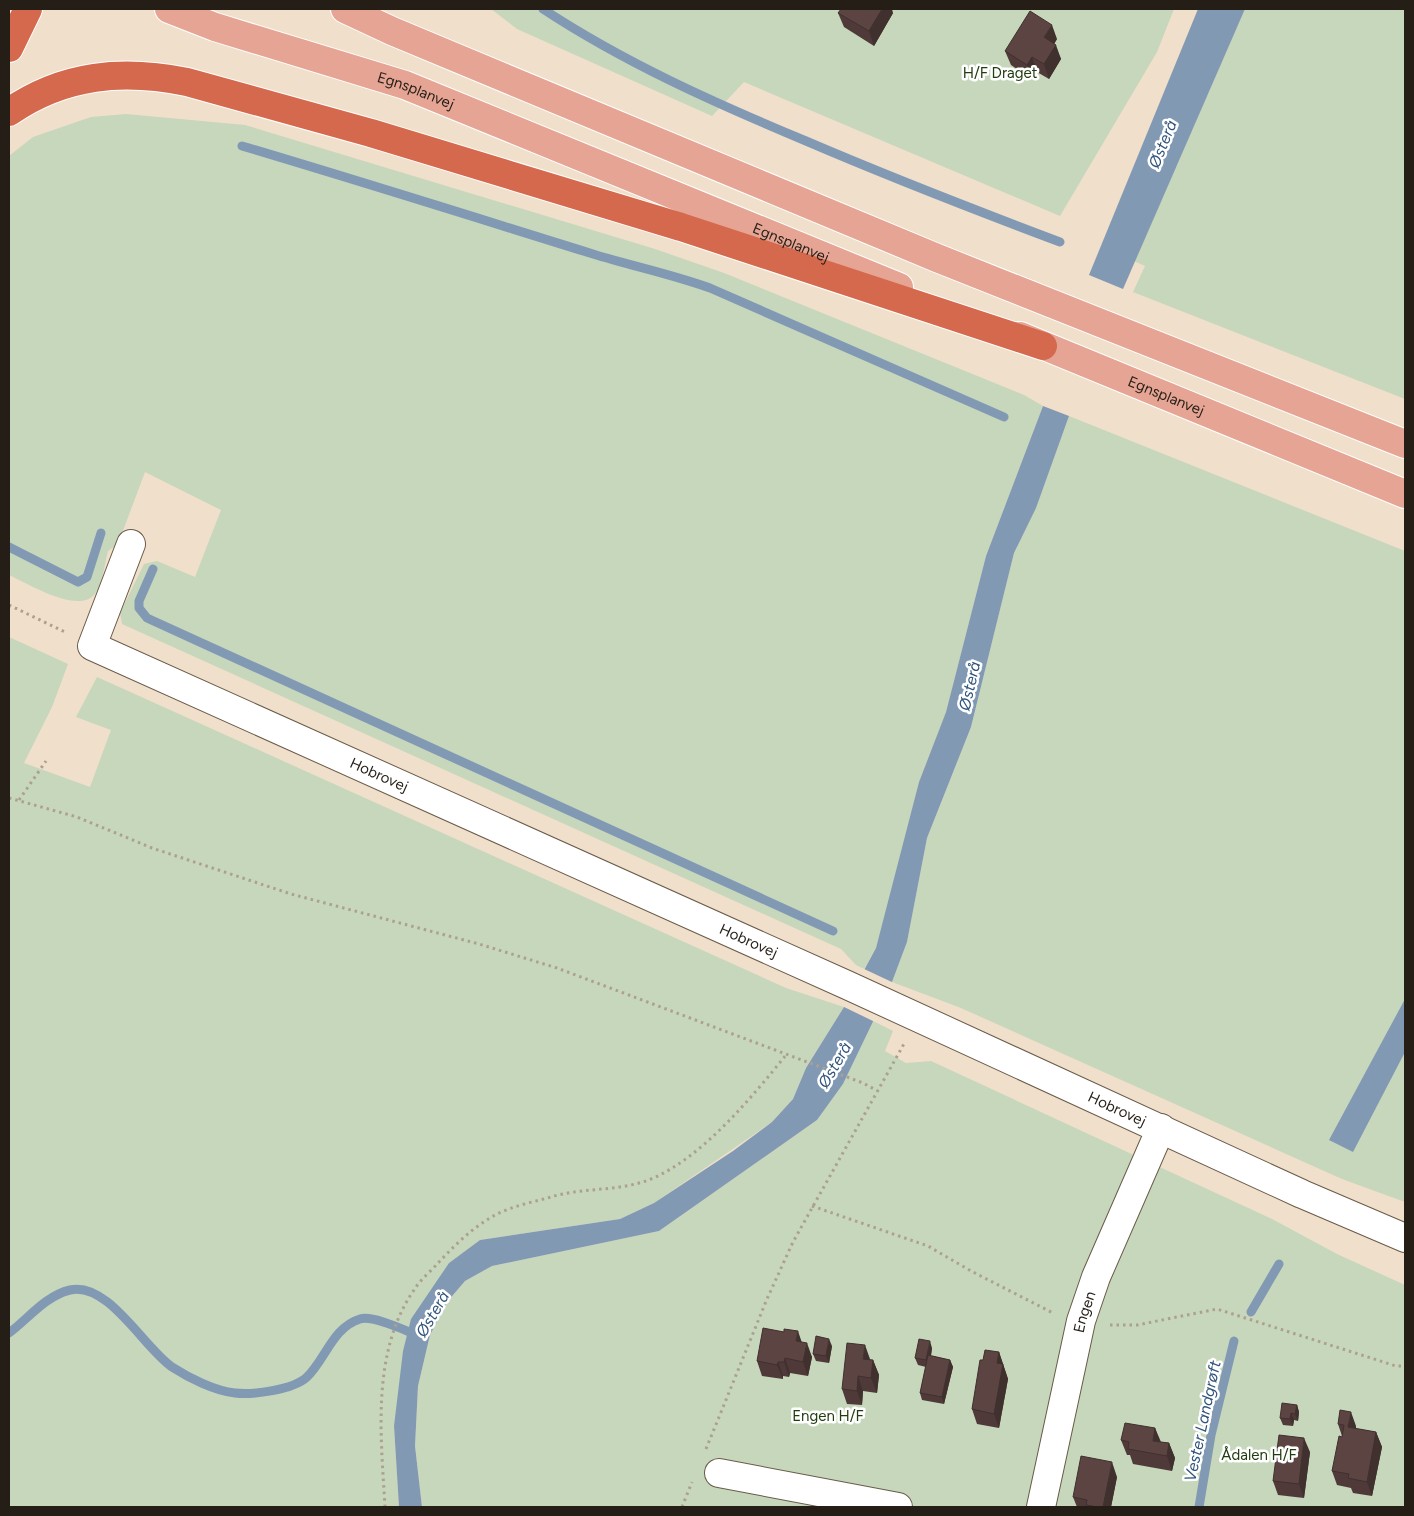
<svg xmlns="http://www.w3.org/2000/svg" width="1414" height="1516" font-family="Figtree,sans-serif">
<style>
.green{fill:#c6d7bc}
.water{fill:#8299b4}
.pier{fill:#f0dfca}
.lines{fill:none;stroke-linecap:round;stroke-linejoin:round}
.stream{stroke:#8299b4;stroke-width:9}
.minor-casing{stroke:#695b49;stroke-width:30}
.major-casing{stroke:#fff;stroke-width:30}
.highway-casing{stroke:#fff;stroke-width:30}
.path{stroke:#ada08f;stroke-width:3;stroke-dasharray:2.5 4;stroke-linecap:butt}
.minor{stroke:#fff;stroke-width:28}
.major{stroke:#e6a594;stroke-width:28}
.highway{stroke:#d5694d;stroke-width:28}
.wall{fill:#4f3a39}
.shaded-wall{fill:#40302e}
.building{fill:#5c4442;stroke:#40302e}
.labels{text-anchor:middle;stroke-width:5;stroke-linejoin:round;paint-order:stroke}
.park-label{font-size:15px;fill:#223c0e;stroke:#fff}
.street-label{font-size:15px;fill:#241e17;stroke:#fff}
.water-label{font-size:16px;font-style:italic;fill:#2f537a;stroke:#fff}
</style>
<rect width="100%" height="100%" fill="#f0dfca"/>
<!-- green -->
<g class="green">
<polygon points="491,9 1174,9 1157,52 1060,216 744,82 712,116 517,29"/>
<polygon points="1245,9 1405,9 1405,399 1133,292 1145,266 1134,261"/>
<path d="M126,114L245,125L655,249L724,273L1024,395L1043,406L986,556L946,712L919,782L889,903L876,948L864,969L856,965L841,949L122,624L120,613L144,564L157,561L195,577L221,510L145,472L118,544L108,551C105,562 102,587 94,595C77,614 27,583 9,575V156L33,137L91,117Z"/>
<polygon points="1069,416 1405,551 1405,1202 1342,1179 961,1008 892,982 907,942 927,838 971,727 1014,553 1036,507"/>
<polygon points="9,637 68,664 52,707 24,763 90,787 111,730 76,717 97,677 786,988 844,1007 806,1068 793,1099 772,1122 654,1203 620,1219 480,1240 449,1263 394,1426 399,1507 9,1507"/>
<polygon points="873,1021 893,1031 885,1051 906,1063 931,1061 1272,1219 1337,1254 1405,1285 1405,1507 422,1507 415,1446 418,1386 430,1335 447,1302 465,1281 492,1266 659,1231 817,1120 843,1084"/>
</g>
<!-- water -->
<g class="water">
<polygon points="1198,9 1245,9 1123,289 1089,275"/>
<polygon points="1043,406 1069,416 1036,508 1014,553 971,727 927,838 907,942 892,982 843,1084 817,1120 659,1231 492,1266 465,1281 447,1302 430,1335 418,1386 415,1446 422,1507 399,1507 394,1426 403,1351 411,1319 449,1263 480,1240 620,1219 654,1203 733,1151 772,1122 793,1099 806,1068 844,1007 876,948 919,782 946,712 986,556"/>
<polygon points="1405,999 1405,1052 1353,1152 1329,1140"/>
</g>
<!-- pier -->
<polygon class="pier" points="862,968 894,983 875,1022 842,1006"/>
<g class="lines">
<!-- stream -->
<g class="stream">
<path d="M543,9C625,63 715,103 806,141C890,177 975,210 1060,242"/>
<path d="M242,146C360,181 477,218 593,254C632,266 671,274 710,288L1004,417"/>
<polyline points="9,547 78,582 87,577 101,533"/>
<polyline points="153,569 139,601 139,608 147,618 833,931"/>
<polyline points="1251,1312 1279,1264"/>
<path d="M9,1333C28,1319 45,1296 70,1290C108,1281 144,1348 172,1367C189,1378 215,1391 235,1393C253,1395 293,1390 307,1377C325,1360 333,1327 360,1319C373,1315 404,1330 417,1335"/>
<polyline points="1199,1507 1211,1435 1234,1341"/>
</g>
<defs>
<g id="minor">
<path id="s1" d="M131,544L92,646L847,985L1302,1194L1405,1238"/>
<polyline points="719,1473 898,1507"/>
<path id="s2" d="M1041,1507L1081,1321L1096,1277L1161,1128"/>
</g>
<g id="major">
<path id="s3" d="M169,9L215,27L405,85L899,287"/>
<polyline points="345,9 392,31 937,258 1405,444"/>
<path id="s4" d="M1020,336L1405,494"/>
</g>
<g id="highway">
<polyline points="9,48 28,9"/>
<path d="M9,112C64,74 123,69 187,82L371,133L681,227L1043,346"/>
</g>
</defs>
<!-- minor casing -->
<use href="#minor" class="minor-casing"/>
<!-- major casing -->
<use href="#major" class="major-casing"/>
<!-- highway casing -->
<use href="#highway" class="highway-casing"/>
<!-- path -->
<g class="path">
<polyline points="9,605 67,633"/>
<polyline points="9,798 77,817 152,848 291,894 479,944 557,968 863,1083 876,1090"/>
<polyline points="19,800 46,761"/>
<polyline points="812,1206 928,1246 971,1271 1053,1313"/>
<polyline points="1110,1325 1137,1325 1217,1309 1396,1366 1405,1366"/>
<polyline points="706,1449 767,1299 793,1242 905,1042"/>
<path d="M385,1507C381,1436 371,1352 414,1290C420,1280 431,1271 439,1262C456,1244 474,1226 497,1214C513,1206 533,1202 551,1197C583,1187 619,1192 651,1179C702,1158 752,1097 786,1055"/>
<polyline points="682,1507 692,1482"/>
</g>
<!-- minor -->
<use href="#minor" class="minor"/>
<!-- major -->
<use href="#major" class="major"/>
<!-- highway -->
<use href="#highway" class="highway"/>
</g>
<!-- wall -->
<g class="wall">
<polygon points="838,13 893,13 874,46 844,27"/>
<polygon points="1057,39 1054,44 1061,59 1049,79 1037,72 1032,79 1011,65 1005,51"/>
<polygon points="802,1342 812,1357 808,1376 790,1373 789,1377 783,1376 783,1379 762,1376 757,1361"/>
<polygon points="832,1346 829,1363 816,1361 813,1354"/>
<polygon points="932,1348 931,1356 950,1360 953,1367 944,1404 922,1400 920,1393 926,1367 918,1365 915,1358"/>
<polygon points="999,1352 1008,1379 999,1428 977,1424 972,1409 983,1360"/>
<polygon points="870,1359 870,1360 873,1360 879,1375 877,1393 863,1391 862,1405 847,1404 842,1389"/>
<polygon points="1297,1405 1299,1412 1298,1421 1294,1420 1293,1426 1283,1425 1280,1418"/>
<polygon points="1338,1424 1356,1426 1356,1429 1376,1432 1382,1447 1372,1496 1353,1493 1351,1488 1337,1485 1332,1471 1342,1436"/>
<polygon points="1155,1428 1160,1442 1169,1443 1175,1458 1172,1471 1133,1464 1130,1455 1127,1455 1121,1440"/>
<polygon points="1310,1452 1304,1498 1278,1495 1273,1481"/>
<polygon points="1117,1477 1111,1507 1077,1507 1073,1497"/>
</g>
<!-- shaded-wall -->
<g class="shaded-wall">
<polygon points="882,9 892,9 893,13 874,46 869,31"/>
<polygon points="1052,25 1057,39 1049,52 1044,37"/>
<polygon points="1056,45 1061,59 1049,79 1044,64"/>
<polygon points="1032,57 1037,72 1032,79 1027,65"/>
<polygon points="798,1331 803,1346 796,1341"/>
<polygon points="829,1339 832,1346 829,1363 826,1356"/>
<polygon points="930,1341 932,1348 929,1367 926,1360"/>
<polygon points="807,1343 812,1357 808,1376 803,1362"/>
<polygon points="865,1345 870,1359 869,1374 863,1359"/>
<polygon points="999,1352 1008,1379 999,1428 994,1414 997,1363"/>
<polygon points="785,1358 790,1373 789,1377 784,1362"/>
<polygon points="873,1360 879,1375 877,1393 871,1378"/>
<polygon points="950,1360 953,1367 944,1404 942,1397"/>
<polygon points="778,1362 783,1376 783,1379 777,1365"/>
<polygon points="858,1376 863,1391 862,1405 857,1391"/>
<polygon points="1297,1405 1299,1412 1298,1421 1295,1414"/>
<polygon points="1351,1412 1356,1426 1353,1442 1348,1427"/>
<polygon points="1291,1413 1294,1420 1293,1426 1290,1419"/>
<polygon points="1155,1428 1161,1442 1153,1441"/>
<polygon points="1376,1432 1382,1447 1372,1496 1367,1482"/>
<polygon points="1304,1438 1310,1452 1304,1498 1299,1484"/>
<polygon points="1169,1443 1175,1458 1172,1471 1167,1456"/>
<polygon points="1112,1462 1117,1477 1111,1507 1103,1507"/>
</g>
<!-- building -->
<g class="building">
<polygon points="841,9 882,9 869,31 838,13"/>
<polygon points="1030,11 1052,25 1044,37 1056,45 1044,64 1032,57 1027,65 1005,51"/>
<polygon points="763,1328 784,1332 784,1329 798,1331 796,1341 807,1343 803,1362 785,1358 784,1362 778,1362 777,1365 757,1361"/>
<polygon points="816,1336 829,1339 826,1356 813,1354"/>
<polygon points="919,1339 930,1341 926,1360 915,1358"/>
<polygon points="847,1343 865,1345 863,1359 873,1360 871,1378 858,1376 857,1391 842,1389"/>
<polygon points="985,1350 999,1352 997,1363 1003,1364 994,1414 972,1409 980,1360 983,1360"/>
<polygon points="928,1355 950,1360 942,1397 920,1393"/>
<polygon points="1282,1403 1297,1405 1295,1414 1291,1413 1290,1419 1280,1418"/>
<polygon points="1340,1410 1351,1412 1348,1427 1376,1432 1367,1482 1348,1478 1349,1474 1332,1471 1339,1436 1342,1437 1344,1425 1338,1424"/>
<polygon points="1125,1423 1155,1428 1153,1441 1169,1443 1167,1456 1128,1449 1129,1442 1121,1440"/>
<polygon points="1279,1435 1304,1438 1299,1484 1273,1481"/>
<polygon points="1081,1456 1112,1462 1103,1507 1097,1507 1086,1505 1087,1500 1073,1497"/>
</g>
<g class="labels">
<!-- park labels -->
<g class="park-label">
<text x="1000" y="78">H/F Draget</text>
<text x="828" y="1421">Engen H/F</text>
<text x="1259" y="1460">Ådalen H/F</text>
</g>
<!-- street labels -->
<g class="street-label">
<text dy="5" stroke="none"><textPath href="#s3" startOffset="260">Egnsplanvej</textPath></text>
<text dy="5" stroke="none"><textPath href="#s3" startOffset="665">Egnsplanvej</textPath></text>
<text dy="5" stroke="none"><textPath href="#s4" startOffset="158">Egnsplanvej</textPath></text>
<text dy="5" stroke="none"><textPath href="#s1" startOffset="424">Hobrovej</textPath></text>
<text dy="5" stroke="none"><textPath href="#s1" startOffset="829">Hobrovej</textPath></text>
<text dy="5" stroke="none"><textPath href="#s1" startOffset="1234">Hobrovej</textPath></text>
<text dy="5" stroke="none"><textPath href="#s2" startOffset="200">Engen</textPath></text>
</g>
<!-- water labels -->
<g class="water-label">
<text transform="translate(1162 144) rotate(-68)" y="6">Østerå</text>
<text transform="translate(969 686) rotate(-77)" y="6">Østerå</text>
<text transform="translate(834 1065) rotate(-60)" y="6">Østerå</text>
<text transform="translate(432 1314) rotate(-60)" y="6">Østerå</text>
<text transform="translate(1202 1421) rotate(-78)" y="6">Vester Landgrøft</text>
</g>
</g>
<!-- border -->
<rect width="1414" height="1516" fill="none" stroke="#241e17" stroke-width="20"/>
</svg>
